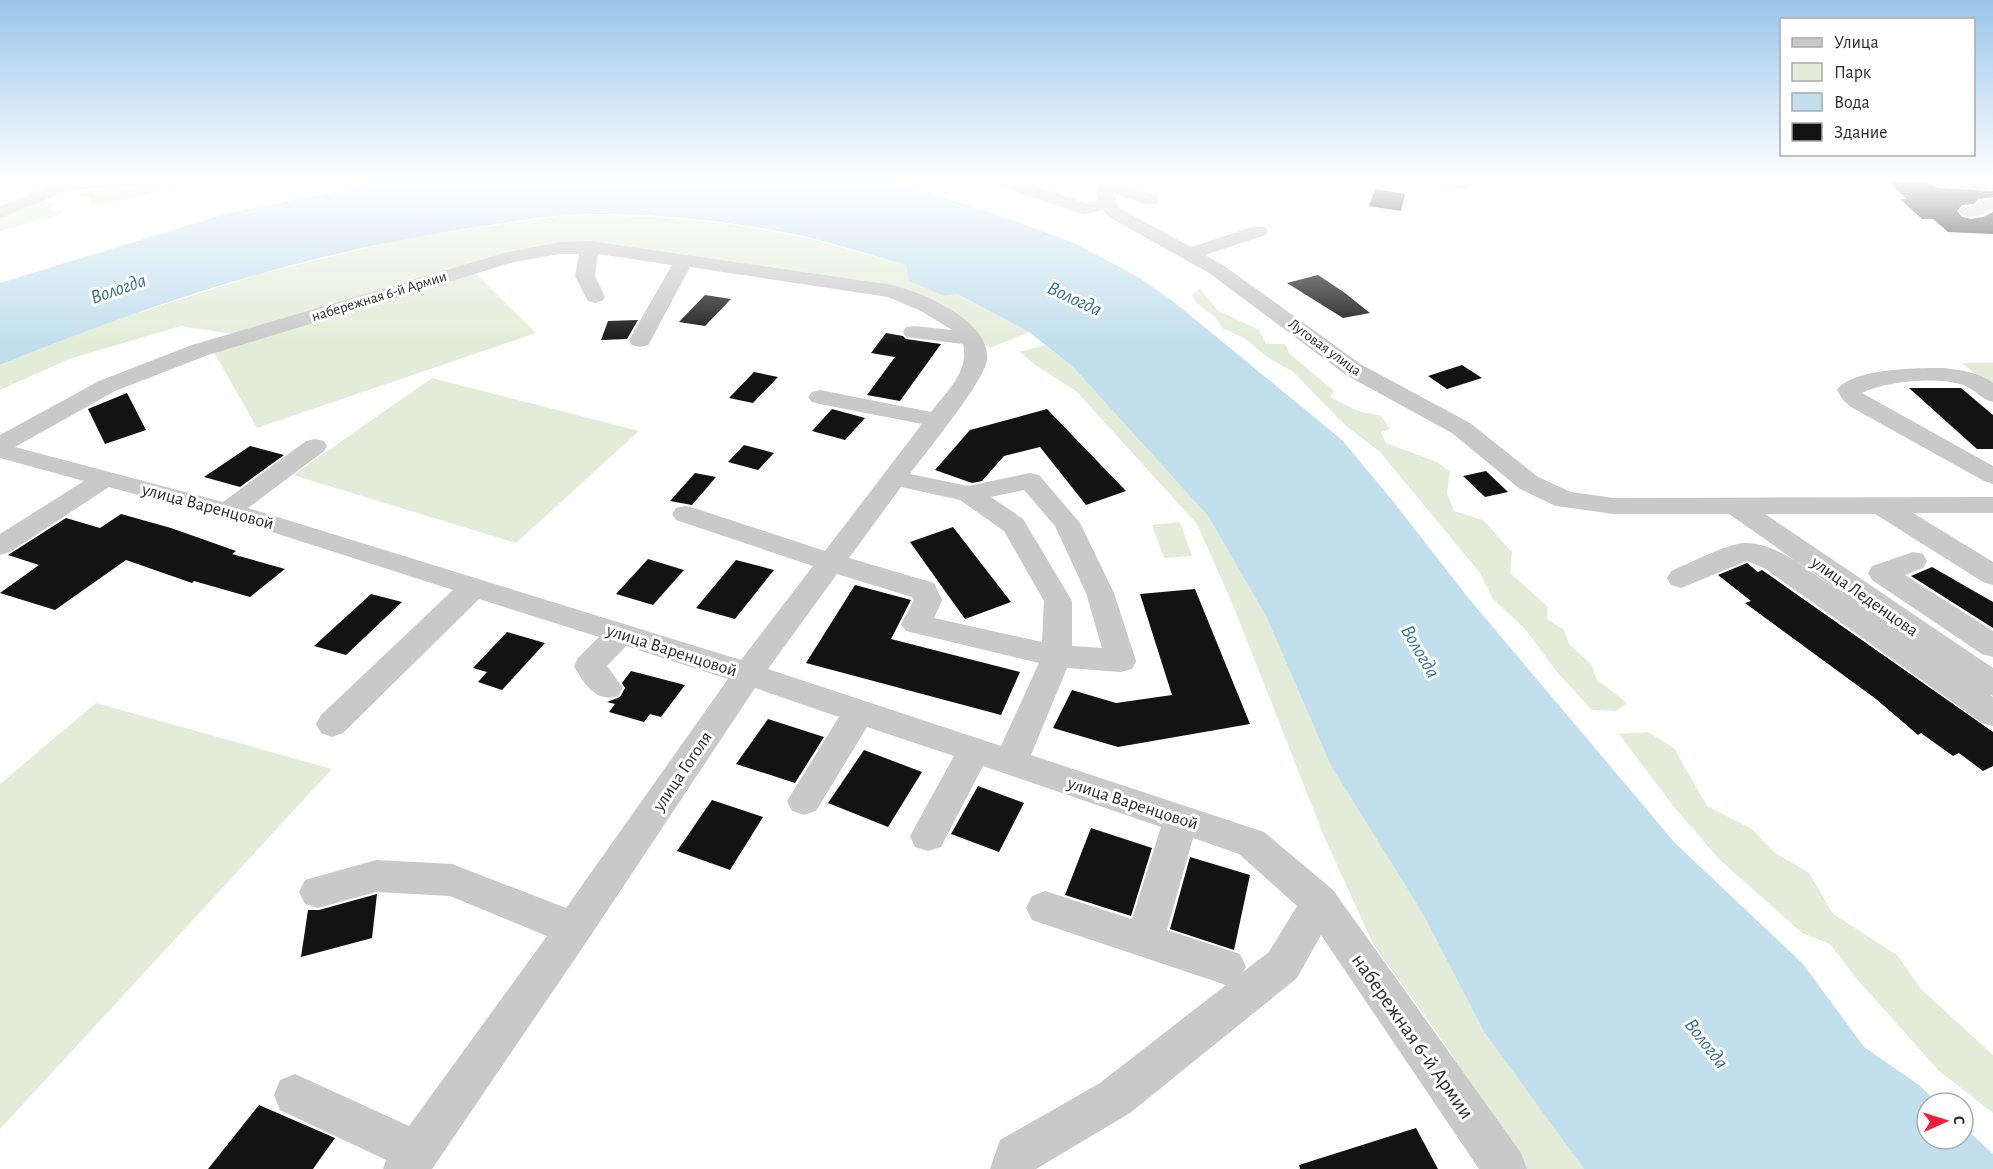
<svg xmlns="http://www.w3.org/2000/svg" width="1993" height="1169" font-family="'Alegreya Sans',sans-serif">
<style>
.green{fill:#e3ecd8}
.water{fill:#c2dfee}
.building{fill:#131313}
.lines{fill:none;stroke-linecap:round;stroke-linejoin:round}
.minor{fill:#c9c9c9;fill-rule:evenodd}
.labels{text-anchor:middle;stroke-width:6;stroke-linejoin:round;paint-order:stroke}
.far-street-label{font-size:15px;fill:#2c2c2c;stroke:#fff}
.street-label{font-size:18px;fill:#2c2c2c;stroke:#fff}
.water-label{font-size:20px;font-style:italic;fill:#347394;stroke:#fff}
.near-street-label{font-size:21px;fill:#2c2c2c;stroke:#fff}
</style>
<rect width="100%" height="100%" fill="#fff"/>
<!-- green -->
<g class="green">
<polygon points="156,181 183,181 182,186 99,206 88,204 92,200 89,197 79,196 85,190"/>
<polygon points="40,200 55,203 51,208 54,211 64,211 59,215 0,231 0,217"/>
<polygon points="574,214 685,219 744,226 812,239 906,265 944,296 956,294 1029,332 989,348 970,327 932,302 582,243 233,334 181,326 69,359 0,390 0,365 90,328 260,274 411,237"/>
<polygon points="475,273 536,333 257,428 214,352"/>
<path d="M1200,288L1217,310L1259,330L1266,344H1285L1290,354L1334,391L1330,397L1358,411L1381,416L1390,429L1381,432L1386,443L1437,462L1450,472L1447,493L1454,511L1483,520L1512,552L1510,573L1548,607L1547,619L1564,630L1569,644L1592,665L1596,679L1627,703L1616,711L1592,710L1557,672L1525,629L1493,599L1480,573L1380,452L1346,426L1292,371L1270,359L1244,338L1222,328C1216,312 1199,310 1192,295Z"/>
<polygon points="1045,345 1073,367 1208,516 1266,616 1331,766 1423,914 1484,1032 1584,1169 1526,1169 1501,1133 1443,1041 1373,944 1323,834 1235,610 1197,524 1076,391 1035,365 1020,352"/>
<polygon points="1962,363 1993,363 1993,388"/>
<polygon points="432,378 639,431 516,543 293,475"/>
<polygon points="1180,522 1192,556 1164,558 1152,525"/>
<polygon points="96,703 332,769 0,1129 0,784"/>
<polygon points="1648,732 1674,748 1707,806 1752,829 1774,852 1809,873 1833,914 1897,955 1921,989 1993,1055 1993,1113 1938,1070 1856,978 1830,944 1802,933 1719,859 1674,807 1619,734"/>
</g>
<!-- water -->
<path class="water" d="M390,181H884L916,189L1010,219L1074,243L1138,277L1174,302L1342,440L1392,500L1470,600L1675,843L1803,964L1864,1047L1919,1085L1938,1103H1927V1139H1963V1126L1993,1154V1169H1584L1484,1032L1423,914L1331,766L1266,616L1208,516L1073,367L1029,332L957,294L944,296L909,281L906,265C874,256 843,246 811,238C740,222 665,213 592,214C552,214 511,222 471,228C309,252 151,303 0,365V283L225,214Z"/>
<!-- building -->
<g class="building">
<polygon points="1887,181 1927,182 1938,188 1993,191 1993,197 1978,199 1974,204 1962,205 1957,211 1962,217 1971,219 1983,217 1993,212 1993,234 1948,232 1933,219 1922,219 1900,199 1907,199"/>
<polygon points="1375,189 1405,194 1401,211 1369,206"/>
<polygon points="1318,275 1345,293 1370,313 1343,318 1287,283"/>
<polygon points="705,295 731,299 705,326 679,322"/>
<polygon points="638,320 627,339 601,340 608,321"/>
<polygon points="886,333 903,336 906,339 941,344 900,401 867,395 895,357 871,353"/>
<polygon points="1462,365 1482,378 1447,389 1428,376"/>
<polygon points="754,372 778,377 753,403 729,398"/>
<polygon points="1909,388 1961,388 1993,415 1993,449 1977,449"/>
<polygon points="127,393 146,430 105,444 88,409"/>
<polygon points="832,409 865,418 845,440 812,431"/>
<polygon points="1047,409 1126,491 1086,505 1040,447 1004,456 982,481 972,483 935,470 970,430"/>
<polygon points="744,445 774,453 758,470 728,462"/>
<polygon points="250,446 284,455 240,487 204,477"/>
<polygon points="1486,471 1508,492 1485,497 1463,476"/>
<polygon points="695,473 716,477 692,505 670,501"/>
<polygon points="121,514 171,528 236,551 232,554 285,569 250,597 194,581 192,583 126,560 55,610 0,593 39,565 8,555 66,518 100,528"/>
<polygon points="953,527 1011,602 965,619 910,542"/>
<polygon points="648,559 684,570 653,605 616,594"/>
<polygon points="736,560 774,570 735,619 696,608"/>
<polygon points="1747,563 1758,572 1762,570 1993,732 1993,766 1983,771 1959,753 1953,756 1921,733 1918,735 1876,699 1745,603 1751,601 1718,575"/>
<polygon points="1932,567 1993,602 1993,628 1911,576"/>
<polygon points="855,585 911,600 891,639 1020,672 1001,715 806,663"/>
<polygon points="1195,589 1250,724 1118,747 1053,728 1072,690 1116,703 1172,695 1140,594"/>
<polygon points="371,594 402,602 346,655 314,646"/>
<polygon points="507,632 545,643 502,690 478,682 487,672 473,668"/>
<polygon points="631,671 685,685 661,717 650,714 644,722 609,712 615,704 607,702 620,697 625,688 622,683"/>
<polygon points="768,719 824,737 795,783 736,764"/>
<polygon points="864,750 922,772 888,827 828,803"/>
<polygon points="978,786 1024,803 999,852 951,834"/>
<polygon points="712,800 763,817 730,870 677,851"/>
<polygon points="1091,828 1152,848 1131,916 1065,895"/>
<polygon points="1190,857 1250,875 1234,950 1170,929"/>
<polygon points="377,894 372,938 301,957 308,910 319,910"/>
<polygon points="259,1105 335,1138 313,1169 208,1169"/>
<polygon points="1416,1128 1438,1169 1300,1169 1299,1165"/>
</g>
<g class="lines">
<!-- minor -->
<g class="minor">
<polygon points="61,181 143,181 134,186 69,190 0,218 0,206"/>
<path d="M993,181H1020L1086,203L1097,200L1096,190L1099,181H1117L1156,196L1159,200L1156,204H1144L1114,193L1116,202L1121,209L1191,247L1252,227H1266L1268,231L1266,235L1205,255L1223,265L1362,365L1470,423L1538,477L1571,492L1614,498L1993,497V513H1913L1993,562V585L1983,582L1875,514H1765L1993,668V696L1989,694L1993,697V726L1982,723L1764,568L1747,561L1681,588L1671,585L1667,578L1671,571C1688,564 1728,543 1745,543C1779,542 1820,579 1847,597L1729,514H1614L1556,506L1520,489L1452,433L1346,375L1209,273L1109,217L1103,210L1085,214L1079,213L996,185Z"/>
<polygon points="1436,181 1473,181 1470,188 1464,189 1439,185"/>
<polygon points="1929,181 1993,181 1993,189 1938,186"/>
<path d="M1993,199V209C1983,216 1975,218 1962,215L1959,211L1962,207L1975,206L1978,201Z"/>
<path d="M590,241L892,285C921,292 992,321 987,360C984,382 926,452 910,474L968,486L1030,473L1039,475L1080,523L1114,593L1136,661L1132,669L1121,672L1067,668L1031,755L1264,832L1333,890L1521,1153L1527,1169H1479L1321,935L1297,978L1130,1113L1036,1169H990L1000,1140L1100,1083L1226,985L1032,920L1026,908L1032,896L1045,891L1132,919L1161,827L983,766L941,847L928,851L915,847L910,836L954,756L867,727L816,811L804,815L792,811L787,801L839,717L755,688L587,941L432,1169H383L386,1160L280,1110L274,1095L280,1080L295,1074L409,1126L547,936L450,896L376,892L318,908L305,904L299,892L305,880L376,860L452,864L566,908L728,679L626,646L607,666L623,688L618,696C596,703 584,684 574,666L578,658L599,637L479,599L343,733L332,737L321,733L316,724L321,715L453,590L272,532L109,487L10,552L0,555V534L84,481L0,458V435L99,381L192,345L504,253L560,242ZM560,254H579L575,276L588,301L595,303L602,301L605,297L595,276L598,254L672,265L629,340L632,345L640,347L648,345L651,340L690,267L888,297L921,311L952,330L914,326L906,327L903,332L906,337L963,344C970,371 946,392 931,412L820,390L812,392L808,397L812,402L820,404L922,424L825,551L694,508L685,506L676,508L672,514L676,520L813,566L741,660L248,508L324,451L327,446L324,441L315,439L306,441L223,502L15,447L115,391L208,355L514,262ZM901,487L960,500L1004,531L1044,601L1042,642L934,618L942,600L934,583L849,558ZM1024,490L1055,526L1086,593L1102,648L1072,646V601L1023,519L991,497ZM837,574L912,597L914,600L901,624L906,631L1039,663L1001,746L768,669ZM1193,838L1239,854L1297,906L1269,952L1243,972L1246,967L1240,954L1167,930Z"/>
<path d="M1943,368C1962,370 1978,372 1993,383V402C1980,399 1973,387 1960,384C1935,377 1886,381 1862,393L1993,466V484L1984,481L1851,407L1843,400L1837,390C1852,368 1919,368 1943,368Z"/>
<polygon points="1913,552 1923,554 1927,561 1923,568 1905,575 1993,631 1993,657 1982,654 1872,580 1868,573 1872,566"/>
</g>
</g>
<!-- sky -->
<linearGradient id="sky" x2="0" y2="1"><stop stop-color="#99c5ea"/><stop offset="0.52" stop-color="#fff"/><stop offset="1" stop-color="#fff" stop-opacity="0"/></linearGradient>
<rect width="1993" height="345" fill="url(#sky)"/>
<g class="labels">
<!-- far-street labels -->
<g class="far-street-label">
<text transform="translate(379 296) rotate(-17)" y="5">набережная 6-й Армии</text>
<text transform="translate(1325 347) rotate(36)" y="5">Луговая улица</text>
</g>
<!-- street labels -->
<g class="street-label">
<text transform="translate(208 506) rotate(15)" y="6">улица Варенцовой</text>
<text transform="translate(1865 596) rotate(35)" y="6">улица Леденцова</text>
<text transform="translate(672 650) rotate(18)" y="6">улица Варенцовой</text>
<text transform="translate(682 771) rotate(-56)" y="6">улица Гоголя</text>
<text transform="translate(1133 803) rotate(18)" y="6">улица Варенцовой</text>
</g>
<!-- water labels -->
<g class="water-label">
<text transform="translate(118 288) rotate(-19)" y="7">Вологда</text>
<text transform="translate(1075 298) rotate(25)" y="7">Вологда</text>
<text transform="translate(1421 651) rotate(60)" y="7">Вологда</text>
<text transform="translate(1707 1043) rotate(52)" y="7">Вологда</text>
</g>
<!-- near-street labels -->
<g class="near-street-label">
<text transform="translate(1413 1036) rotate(55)" y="7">набережная 6-й Армии</text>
</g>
</g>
<!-- legend -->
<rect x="1780" y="18" width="195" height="138" fill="#ffffff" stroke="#ababab" stroke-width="1.5"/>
<rect x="1792" y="38" width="30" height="9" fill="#c9c9c9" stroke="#ababab" stroke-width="1.5"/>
<text x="1834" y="48" font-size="18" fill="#2c2c2c">Улица</text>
<rect x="1792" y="63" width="30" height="18" fill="#e3ecd8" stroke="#ababab" stroke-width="1.5"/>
<text x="1834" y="78" font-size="18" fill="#2c2c2c">Парк</text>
<rect x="1792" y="93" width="30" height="18" fill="#c2dfee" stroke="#ababab" stroke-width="1.5"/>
<text x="1834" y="108" font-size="18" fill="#2c2c2c">Вода</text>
<rect x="1792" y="123" width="30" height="18" fill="#131313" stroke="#ababab" stroke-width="1.5"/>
<text x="1834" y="138" font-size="18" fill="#2c2c2c">Здание</text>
<!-- north arrow -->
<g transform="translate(1945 1121) rotate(87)"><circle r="28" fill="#ffffff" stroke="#ababab" stroke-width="1.5"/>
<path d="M0-4.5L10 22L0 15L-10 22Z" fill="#f41d37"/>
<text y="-9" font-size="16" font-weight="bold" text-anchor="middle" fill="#2c2c2c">С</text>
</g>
</svg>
